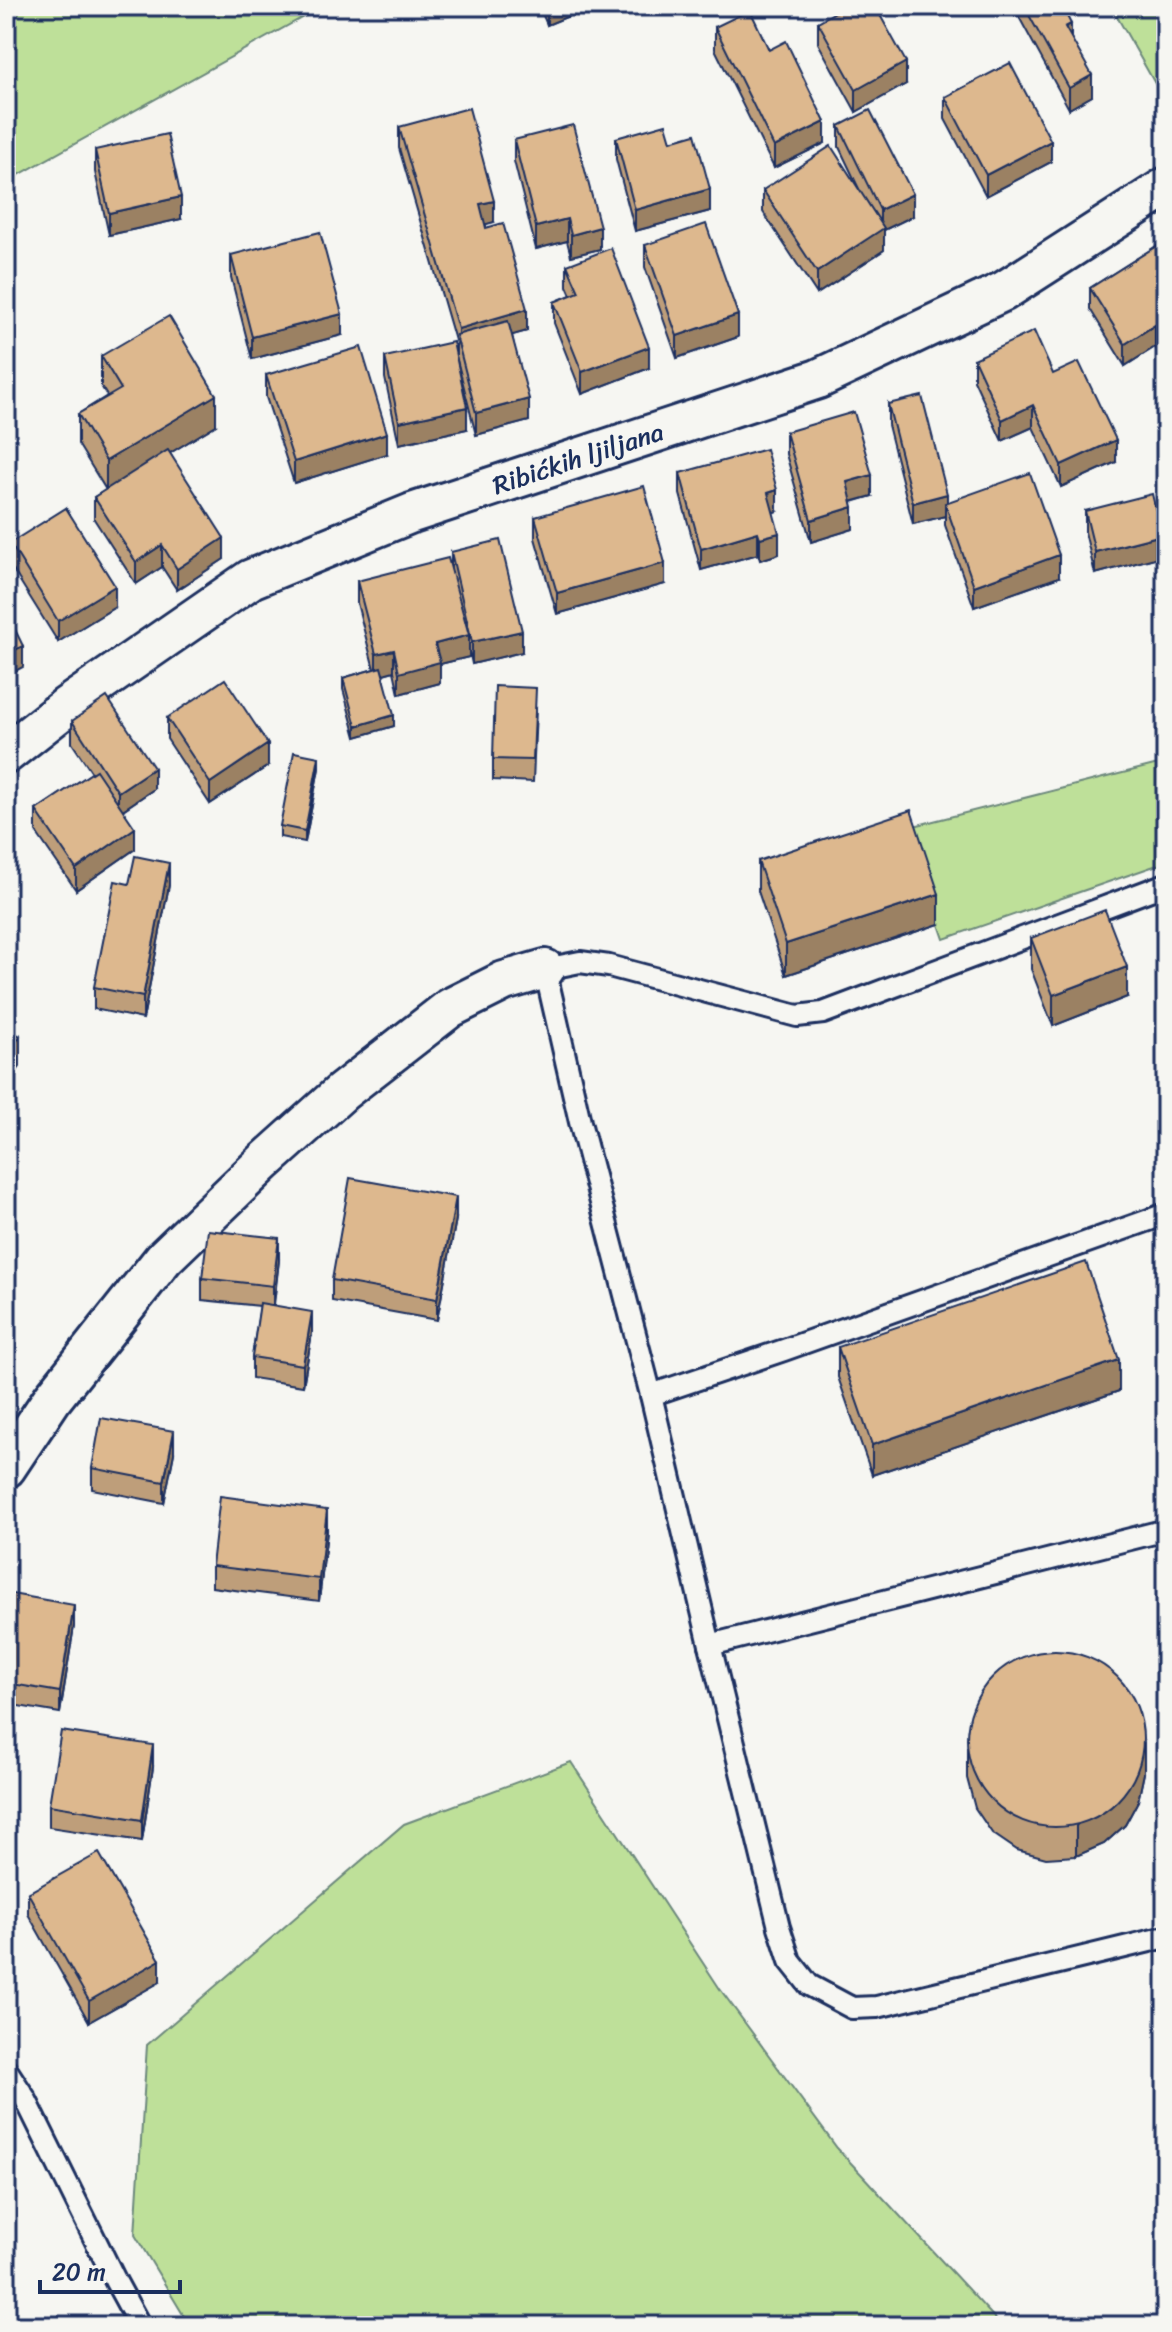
<svg xmlns="http://www.w3.org/2000/svg" width="1172" height="2332" font-family="Sriracha,sans-serif">
<style>
.green{fill:#bee099;stroke:#6c887c;stroke-width:2}
.lines{fill:none;stroke-linecap:round;stroke-linejoin:round}
.lane-casing{stroke:#1b2f5e;stroke-width:26}
.street-casing{stroke:#1b2f5e;stroke-width:44}
.lane{stroke:#f6f6f2;stroke-width:20}
.street{stroke:#f6f6f2;stroke-width:38}
.wall{fill:#be9e7a;stroke:#1b2f5e;stroke-width:2}
.shaded-wall{fill:#9b8163;stroke:#1b2f5e;stroke-width:2}
.building{fill:#ddb88e;stroke:#1b2f5e;stroke-width:2}
.labels{text-anchor:middle;stroke-width:6;stroke-linejoin:round;paint-order:stroke}
.street-label{font-size:26px;fill:#1b2f5e;stroke:#f6f6f2}
</style>
<rect width="100%" height="100%" fill="#f6f6f2"/>
<filter id="ink" filterUnits="userSpaceOnUse"><feTurbulence type="fractalNoise" baseFrequency=".0125" numOctaves="2"/><feDisplacementMap in="SourceGraphic" scale="16" xChannelSelector="R" yChannelSelector="G"/><feConvolveMatrix kernelMatrix="1 2 1 2 8 2 1 2 1" color-interpolation-filters="sRGB"/></filter>
<g filter="url(#ink)">
<!-- green -->
<g class="green">
<polygon points="6,6 323,6 6,182"/>
<polygon points="1111,6 1166,6 1166,103"/>
<polygon points="1166,762 1166,862 944,939 906,828"/>
<polygon points="571,1762 720,1989 837,2148 1002,2326 190,2326 135,2235 147,2045 404,1824"/>
</g>
<g class="lines">
<defs>
<g id="lane">
<polyline points="1166,884 823,1013 797,1016 609,966 580,962 545,969 580,1122 651,1395 784,1350 1166,1214"/>
<polyline points="651,1395 710,1645 1166,1530"/>
<polyline points="710,1645 779,1927 790,1961 809,1985 852,2008 877,2007 1166,1937"/>
<polyline points="6,2069 25,2098 116,2282 140,2326"/>
</g>
<g id="street">
<path id="s1" d="M6,754L67,706L251,579L412,513L818,379L1004,291L1166,187"/>
<polyline points="6,1468 52,1399 164,1258 264,1162 342,1092 450,1008 504,981 545,969"/>
</g>
</defs>
<!-- lane casing -->
<use href="#lane" class="lane-casing"/>
<!-- street casing -->
<use href="#street" class="street-casing"/>
<!-- lane -->
<use href="#lane" class="lane"/>
<!-- street -->
<use href="#street" class="street"/>
</g>
<!-- wall -->
<g class="wall">
<polygon points="539,6 593,6 547,25"/>
<polygon points="1013,6 1062,6 1071,38 1092,96 1069,109"/>
<polygon points="818,22 906,84 856,112 818,43"/>
<polygon points="715,27 769,50 825,143 774,168 715,49"/>
<polygon points="945,97 1051,162 986,196 945,119"/>
<polygon points="839,126 913,216 884,230 884,250 817,294 763,212 763,190 861,193 839,147"/>
<polygon points="399,127 494,222 485,224 527,331 512,335 529,421 476,435 456,356 456,344 399,148"/>
<polygon points="616,138 671,141 710,211 635,231 616,159"/>
<polygon points="514,140 600,249 571,256 567,241 536,249 514,161"/>
<polygon points="95,150 181,219 109,235 95,172"/>
<polygon points="1166,240 1166,365 1155,347 1125,366 1090,309 1090,288"/>
<polygon points="645,245 738,337 677,358 645,267"/>
<polygon points="231,255 342,335 252,359 231,277"/>
<polygon points="567,265 649,368 582,394 554,323 554,302 571,295 567,286"/>
<polygon points="6,293 8,302 8,324 6,324"/>
<polygon points="101,356 216,425 170,453 224,559 177,590 162,567 136,584 94,519 94,497 106,490 78,444 78,414 107,396 101,386"/>
<polygon points="385,357 467,429 399,444 385,378"/>
<polygon points="974,359 1053,374 1116,462 1061,487 1033,427 1002,441 974,380"/>
<polygon points="266,375 387,454 294,483 266,397"/>
<polygon points="888,404 947,503 1059,577 974,607 945,525 945,516 913,524 888,425"/>
<polygon points="786,432 872,496 852,502 853,529 811,542 786,454"/>
<polygon points="680,473 777,511 773,512 779,554 760,560 758,554 701,570 680,494"/>
<polygon points="1085,511 1162,556 1095,574 1085,532"/>
<polygon points="535,517 665,584 557,614 535,538"/>
<polygon points="10,543 115,607 58,642 10,565"/>
<polygon points="451,552 522,652 472,664 469,650 469,657 440,664 440,683 399,694 394,671 383,674 394,726 356,737 343,689 343,678 374,669 357,603 357,581 451,568"/>
<polygon points="536,709 533,782 493,780 493,759"/>
<polygon points="167,718 268,766 210,804 167,739"/>
<polygon points="72,721 154,789 123,810 135,849 76,890 36,832 36,810 92,773 72,743"/>
<polygon points="319,768 305,842 280,837 280,826"/>
<polygon points="758,861 939,924 786,975 758,891"/>
<polygon points="169,885 143,1019 94,1009 94,987"/>
<polygon points="1031,938 1127,997 1053,1026 1031,969"/>
<polygon points="456,1219 437,1320 332,1301 332,1280"/>
<polygon points="279,1260 274,1305 312,1333 303,1386 252,1378 252,1357 260,1306 202,1300 202,1278"/>
<polygon points="838,1347 1119,1391 872,1475 838,1377"/>
<polygon points="174,1453 164,1503 92,1489 92,1468"/>
<polygon points="327,1531 319,1601 212,1587 212,1566"/>
<polygon points="6,1593 74,1626 60,1713 6,1704"/>
<polygon points="967,1748 1144,1773 1138,1801 1125,1825 1104,1844 1076,1856 1046,1858 1017,1850 992,1833 975,1808 967,1778"/>
<polygon points="153,1767 142,1841 49,1827 49,1805"/>
<polygon points="28,1893 160,1982 89,2022 28,1914"/>
</g>
<!-- shaded-wall -->
<g class="shaded-wall">
<polygon points="547,6 593,6 547,25"/>
<polygon points="1071,24 1071,45 1065,27"/>
<polygon points="906,62 906,84 856,112 856,90"/>
<polygon points="1092,75 1092,96 1069,109 1069,88"/>
<polygon points="825,122 825,143 774,168 774,147"/>
<polygon points="1051,141 1051,162 986,196 986,175"/>
<polygon points="710,189 710,211 635,231 635,210"/>
<polygon points="913,194 913,216 884,230 884,250 817,294 817,272 880,230 880,210"/>
<polygon points="181,197 181,219 109,235 109,213"/>
<polygon points="494,201 494,222 480,226 480,204"/>
<polygon points="567,219 567,241 536,249 536,227"/>
<polygon points="600,227 600,249 571,256 571,235"/>
<polygon points="527,309 527,331 460,350 458,342 458,329"/>
<polygon points="342,314 342,335 252,359 252,337"/>
<polygon points="738,315 738,337 677,358 677,336"/>
<polygon points="1155,325 1155,347 1125,366 1125,344"/>
<polygon points="649,347 649,368 582,394 582,372"/>
<polygon points="216,395 216,425 106,492 106,461"/>
<polygon points="529,399 529,421 476,435 476,413"/>
<polygon points="1033,405 1033,427 1002,441 1002,420"/>
<polygon points="467,407 467,429 399,444 399,422"/>
<polygon points="387,433 387,454 294,483 294,462"/>
<polygon points="1116,440 1116,462 1061,487 1061,465"/>
<polygon points="872,475 872,496 847,503 847,482"/>
<polygon points="777,490 777,511 768,514 768,493"/>
<polygon points="947,494 947,509 945,503 945,516 913,524 913,503"/>
<polygon points="853,507 853,529 811,542 811,520"/>
<polygon points="758,532 758,554 701,570 701,549"/>
<polygon points="779,533 779,554 760,560 760,538"/>
<polygon points="1162,535 1162,556 1095,574 1095,552"/>
<polygon points="224,538 224,559 177,590 177,569"/>
<polygon points="162,545 162,567 136,584 136,562"/>
<polygon points="1059,555 1059,577 974,607 974,586"/>
<polygon points="665,563 665,584 557,614 557,593"/>
<polygon points="115,586 115,607 58,642 58,621"/>
<polygon points="522,631 522,652 472,664 472,642"/>
<polygon points="469,635 469,657 440,664 440,683 399,694 399,673 435,644"/>
<polygon points="23,646 23,667 6,676 6,654"/>
<polygon points="394,650 394,671 376,676 376,654"/>
<polygon points="394,715 394,726 356,737 356,726"/>
<polygon points="268,744 268,766 210,804 210,783"/>
<polygon points="319,757 319,768 305,842 305,831"/>
<polygon points="154,768 154,789 118,813 118,792"/>
<polygon points="135,828 135,849 76,890 76,869"/>
<polygon points="169,863 169,885 143,1019 143,997"/>
<polygon points="939,894 939,924 786,975 786,944"/>
<polygon points="1127,967 1127,997 1053,1026 1053,995"/>
<polygon points="20,1036 20,1067 6,1086 6,1056"/>
<polygon points="456,1197 456,1219 437,1320 437,1299"/>
<polygon points="279,1238 279,1260 273,1308 273,1286"/>
<polygon points="312,1312 312,1333 303,1386 303,1365"/>
<polygon points="1119,1360 1119,1391 872,1475 872,1445"/>
<polygon points="174,1431 174,1453 164,1503 164,1482"/>
<polygon points="327,1510 327,1531 319,1601 319,1579"/>
<polygon points="74,1605 74,1626 60,1713 60,1692"/>
<polygon points="1144,1743 1144,1773 1138,1801 1125,1825 1104,1844 1076,1856 1076,1826"/>
<polygon points="153,1745 153,1767 142,1841 142,1820"/>
<polygon points="160,1960 160,1982 89,2022 89,2001"/>
</g>
<!-- building -->
<g class="building">
<polygon points="846,6 875,6 906,62 856,90 818,22"/>
<polygon points="1024,6 1062,6 1071,24 1065,27 1092,75 1069,88"/>
<polygon points="750,10 769,50 786,41 825,122 774,147 715,27"/>
<polygon points="1010,63 1051,141 986,175 945,97"/>
<polygon points="469,108 494,201 480,204 486,228 503,223 527,309 458,329 399,127"/>
<polygon points="870,110 913,194 880,210 839,126"/>
<polygon points="666,124 671,141 695,134 710,189 635,210 616,138"/>
<polygon points="573,125 600,227 571,235 567,219 536,227 514,140"/>
<polygon points="167,134 181,197 109,213 95,150"/>
<polygon points="831,146 884,228 817,272 763,190"/>
<polygon points="706,224 738,315 677,336 645,245"/>
<polygon points="320,232 342,314 252,337 231,255"/>
<polygon points="1166,240 1166,344 1155,325 1125,344 1090,288"/>
<polygon points="611,248 649,347 582,372 554,302 579,292 567,265"/>
<polygon points="169,316 216,395 106,461 78,414 121,389 101,356"/>
<polygon points="508,321 529,399 476,413 456,335"/>
<polygon points="1034,331 1053,374 1079,362 1116,440 1061,465 1033,405 1002,420 974,359"/>
<polygon points="453,342 467,407 399,422 385,357"/>
<polygon points="361,347 387,433 294,462 266,375"/>
<polygon points="922,396 947,494 913,503 888,404"/>
<polygon points="854,412 872,475 847,482 853,507 811,520 786,432"/>
<polygon points="766,449 777,490 768,493 779,533 760,538 758,532 701,549 680,473"/>
<polygon points="168,450 224,538 177,569 162,545 136,562 94,497"/>
<polygon points="1030,473 1059,555 974,586 945,503"/>
<polygon points="644,486 665,563 557,593 535,517"/>
<polygon points="1152,494 1162,535 1095,552 1085,511"/>
<polygon points="66,508 115,586 58,621 10,543"/>
<polygon points="500,540 522,631 472,642 451,552"/>
<polygon points="448,558 469,635 435,644 440,662 399,673 394,650 376,654 357,581"/>
<polygon points="6,611 23,646 6,654"/>
<polygon points="381,667 394,715 356,726 343,678"/>
<polygon points="225,679 268,744 210,783 167,718"/>
<polygon points="495,686 536,688 533,760 493,759"/>
<polygon points="107,697 154,768 118,792 72,721"/>
<polygon points="294,752 319,757 305,831 280,826"/>
<polygon points="96,770 135,828 76,869 36,810"/>
<polygon points="911,810 939,894 786,944 758,861"/>
<polygon points="135,856 169,863 143,997 94,987 115,881 129,884"/>
<polygon points="1105,910 1127,967 1053,995 1031,938"/>
<polygon points="6,1027 20,1036 6,1056"/>
<polygon points="350,1178 456,1197 437,1299 332,1280"/>
<polygon points="208,1230 279,1238 273,1286 202,1278"/>
<polygon points="1086,1262 1119,1360 872,1445 838,1347"/>
<polygon points="260,1303 312,1312 303,1365 252,1357"/>
<polygon points="101,1418 174,1431 164,1482 92,1468"/>
<polygon points="220,1496 327,1510 319,1579 212,1566"/>
<polygon points="6,1593 74,1605 60,1692 6,1683"/>
<circle cx="1055" cy="1739" r="88"/>
<polygon points="61,1731 153,1745 142,1820 49,1805"/>
<polygon points="99,1853 160,1960 89,2001 28,1893"/>
</g>
</g>
<g class="labels">
<!-- street labels -->
<g class="street-label">
<text dy="9" stroke="none"><textPath href="#s1" startOffset="650">Ribićkih ljiljana</textPath></text>
</g>
</g>
<!-- margin -->
<rect width="1172" height="2332" fill="none" stroke="#f6f6f2" stroke-width="32"/>
<rect x="16" y="16" width="1140" height="2300" fill="none" stroke="#1b2f5e" stroke-width="3" filter="url(#ink)"/>
<!-- scale -->
<path d="M40 2280v12h140v-12" fill="none" stroke="#1b2f5e" stroke-width="4"/>
<text x="52" y="2280" font-size="24" fill="#1b2f5e" stroke="#f6f6f2" stroke-width="6" paint-order="stroke">20 m</text>
</svg>
